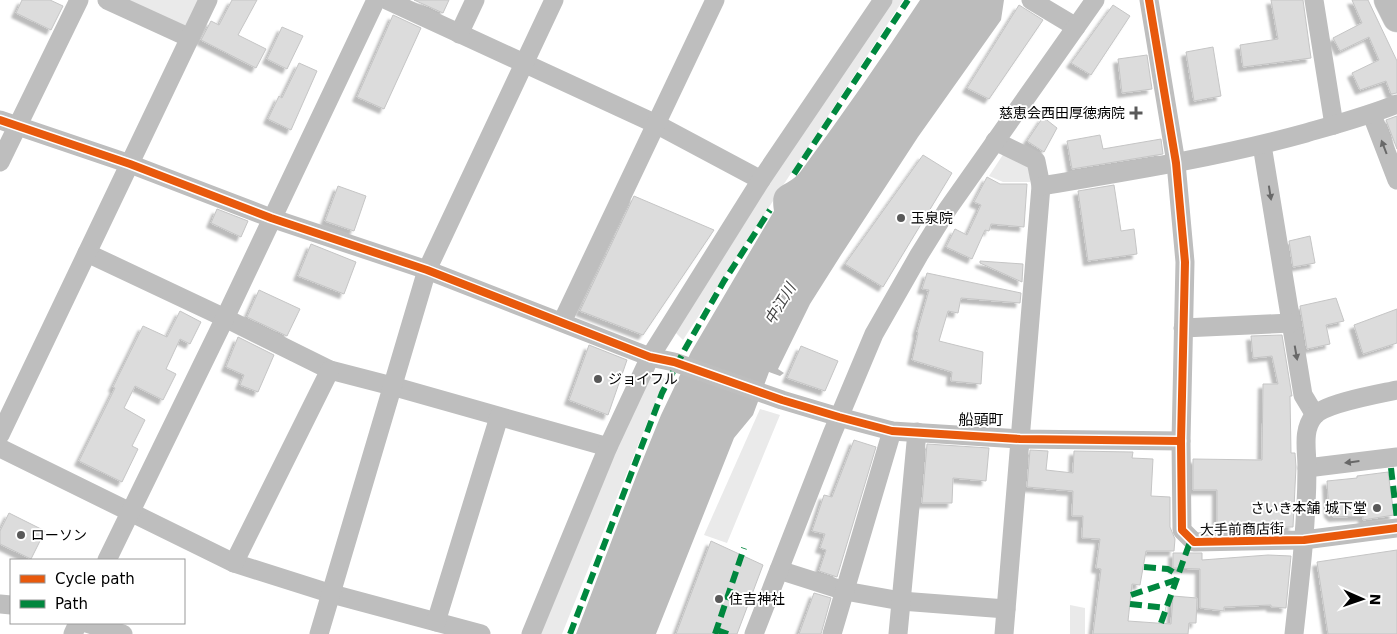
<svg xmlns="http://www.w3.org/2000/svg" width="1397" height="634" font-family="'DejaVu Sans','Noto Sans JP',sans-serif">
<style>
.green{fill:#eaeaea}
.water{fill:#bcbcbc}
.building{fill:#dcdcdc;stroke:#c5c5c5;filter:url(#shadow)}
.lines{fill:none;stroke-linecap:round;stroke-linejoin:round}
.highway-casing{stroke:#dbdbdb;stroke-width:29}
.minor{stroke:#bebebe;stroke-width:19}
.highway{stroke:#bdbdbd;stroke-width:28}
.quiet{stroke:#00873e;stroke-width:6;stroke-dasharray:12 6;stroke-linecap:butt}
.cycleway-casing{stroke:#fff;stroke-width:11}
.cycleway{stroke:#e8590c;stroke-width:8}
.oneway{fill:#686868}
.poi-dot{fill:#595959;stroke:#fff;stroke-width:2}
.labels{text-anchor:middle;stroke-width:4;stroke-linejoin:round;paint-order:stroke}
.poi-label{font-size:14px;fill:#000;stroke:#fff;text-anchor:start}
.street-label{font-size:14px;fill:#000;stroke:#fff}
.water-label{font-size:15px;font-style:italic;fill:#404040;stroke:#fff}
.neighbourhood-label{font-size:15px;fill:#000;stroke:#fff}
</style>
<defs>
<filter id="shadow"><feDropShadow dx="-4.5" dy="4.5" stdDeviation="1" flood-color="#0004"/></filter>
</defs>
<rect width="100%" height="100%" fill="#fff"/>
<!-- green -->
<g class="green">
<polygon points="116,0 203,0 188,32"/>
<polygon points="888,0 903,0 683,340 675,332 682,313"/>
<polygon points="1006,150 1030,169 1030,182 1003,182 989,176"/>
<polygon points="649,373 665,378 562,634 539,634"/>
<polygon points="760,409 780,415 727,543 704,535"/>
<polygon points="1070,605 1085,608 1085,634 1070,634"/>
</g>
<!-- water -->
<path class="water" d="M920,0H1004L1001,20L918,137L841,255L810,304L778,369L784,373L780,376L769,372L753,415L734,438L656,634H576L637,474L661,415L691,352L774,211C769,181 788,189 801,171C842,115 882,58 920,0Z"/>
<!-- building -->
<g class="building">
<polygon points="22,0 50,0 63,6 51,30 16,13"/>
<polygon points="232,0 257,0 238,35 266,49 256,68 201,40 211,21 219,25"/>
<polygon points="414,0 449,0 443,13"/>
<polygon points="1271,0 1303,0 1311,58 1243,67 1240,45 1278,39"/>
<polygon points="1352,0 1368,0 1397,61 1397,93 1391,94 1386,81 1360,90 1352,73 1379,60 1369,37 1340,51 1333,38 1362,23"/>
<polygon points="1019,5 1043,20 989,99 967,88"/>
<polygon points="1113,5 1130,16 1091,75 1071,63"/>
<polygon points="393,15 421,28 384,109 357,97"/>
<polygon points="282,27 303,36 287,69 267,59"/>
<polygon points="1213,47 1221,96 1194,101 1186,52"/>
<polygon points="1147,55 1152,89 1122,93 1118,59"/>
<polygon points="299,63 317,71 291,130 268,119 279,96 282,98"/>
<polygon points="1397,116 1397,149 1386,120"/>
<polygon points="1043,117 1057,128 1044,152 1027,141"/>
<polygon points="1100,135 1103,149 1161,139 1163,154 1072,169 1067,141"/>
<polygon points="923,155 952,173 883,287 845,264"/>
<polygon points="987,177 1000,184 1027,184 1024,227 991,224 989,231 985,230 972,259 946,247 955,229 967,235 981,205 974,202"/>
<polygon points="1114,185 1121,231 1134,229 1137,254 1088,261 1078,191"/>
<polygon points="338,186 366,196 354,231 325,221"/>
<polygon points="634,196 714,230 643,335 580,311"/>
<polygon points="217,209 248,221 241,237 211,223"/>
<polygon points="1310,236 1315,263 1293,267 1289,241"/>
<polygon points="311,244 356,262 344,294 298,276"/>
<polygon points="980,261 1023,264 1022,282 980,263"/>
<polygon points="927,273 1021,293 1020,303 961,298 958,313 948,311 939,341 983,352 981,384 951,381 952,372 912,360 918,333 917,332 929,290 922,289"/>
<polygon points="259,290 300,309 287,336 247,317"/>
<polygon points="1336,298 1344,321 1326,325 1330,344 1307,349 1300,306"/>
<polygon points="1397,309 1397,343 1363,354 1354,325"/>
<polygon points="180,311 201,322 190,344 180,339 166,369 176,374 163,400 135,386 124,408 145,420 132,446 138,449 122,482 79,461 115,388 113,387 143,326 167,337"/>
<polygon points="1282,335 1292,396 1290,396 1291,453 1295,453 1296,467 1293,527 1217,528 1217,490 1193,490 1193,459 1262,460 1263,384 1278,384 1272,356 1253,358 1251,336"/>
<polygon points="238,337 274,355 258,392 240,385 244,375 226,367"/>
<polygon points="589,345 627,360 608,415 569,400"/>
<polygon points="801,346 838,361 825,391 787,378"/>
<polygon points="854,440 876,447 837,577 819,571 826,550 820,548 825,534 812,531 824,495 832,497"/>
<polygon points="927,444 989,448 986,481 953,478 952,503 922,503"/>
<polygon points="1030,450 1048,451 1046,470 1073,473 1074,451 1133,452 1132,458 1153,459 1151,496 1170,497 1170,527 1175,539 1174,551 1146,551 1140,585 1132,584 1128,621 1171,624 1173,596 1197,598 1196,623 1189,623 1188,634 1093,634 1101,569 1096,568 1100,539 1082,538 1083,516 1072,516 1073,491 1027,487"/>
<polygon points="1388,472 1394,515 1363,520 1363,516 1333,517 1329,513 1327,481 1357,478 1357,476"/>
<polygon points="9,513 45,531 31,559 0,544 0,531"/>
<polygon points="711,541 763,565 737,634 676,634"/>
<polygon points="1397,550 1397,634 1328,634 1317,562"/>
<polygon points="1173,553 1202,553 1202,560 1268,555 1291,556 1286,608 1271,607 1271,605 1224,607 1224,611 1200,608 1200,569 1173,568"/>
<polygon points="814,593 831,598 821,634 799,634"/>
</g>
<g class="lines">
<defs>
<polyline id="highway" points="1388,0 1397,18"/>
</defs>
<!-- highway casing -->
<use href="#highway" class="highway-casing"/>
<!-- minor -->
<g class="minor">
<polyline points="107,0 190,38"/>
<polyline points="387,0 656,124 761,180"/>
<polyline points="1031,0 1076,27"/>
<polyline points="1149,0 1176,163 1185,262 1181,441 1182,530 1194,542 1304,540 1397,528"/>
<polyline points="1314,0 1334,125"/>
<polyline points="459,34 475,0"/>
<polyline points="1372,115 1397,180"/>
<polyline points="0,120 130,164 271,218 427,270 650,357 674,362 782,400 839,417 892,431 1020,439 1181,441"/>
<polyline points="995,141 1036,161 1041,186 1004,634"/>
<polyline points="1262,145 1303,395 1315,415"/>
<polyline points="0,162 79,0"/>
<path d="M1041,186C1130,171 1219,157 1306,133C1337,124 1367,116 1397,104"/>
<polyline points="87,253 225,318 330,370 392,386 608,447"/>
<polyline points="562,322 715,0"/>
<polyline points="1183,328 1291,323"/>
<polyline points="0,435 208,0"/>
<polyline points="0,448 234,563 332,594 481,634"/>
<polyline points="1307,468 1397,457"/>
<polyline points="107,560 225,318 376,0"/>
<polyline points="234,563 330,370"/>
<polyline points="779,570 845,591 901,601 1006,609"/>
<polyline points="0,604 11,605"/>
<polyline points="436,622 499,417"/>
<polyline points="86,623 123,634"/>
<polyline points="73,634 78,623"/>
<polyline points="319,634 427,270 554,0"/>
<polyline points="531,634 608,447 650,357 761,180 883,0"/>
<polyline points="754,634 832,434 874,334 919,255 947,210 1095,0"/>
<polyline points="832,634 892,431"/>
<polyline points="898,634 917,432"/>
<path d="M1294,634C1300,579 1307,523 1307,467C1307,450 1302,430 1314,416C1325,403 1379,394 1397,390"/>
</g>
<!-- highway -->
<use href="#highway" class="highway"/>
<!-- quiet -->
<g class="quiet">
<polyline points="794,174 908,0"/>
<polyline points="1391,468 1397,519"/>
<polyline points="1144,567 1168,569 1178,575"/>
<polyline points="1131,595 1176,580"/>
<polyline points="1130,604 1166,608"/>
<polyline points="1161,623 1191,539"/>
<polyline points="717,630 728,634"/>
<polyline points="570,634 662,393 685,349 724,281 770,210"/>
<polyline points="715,634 744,548"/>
</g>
<defs>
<g id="cycleway">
<polyline points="1149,0 1176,163 1185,262 1181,441 1182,530 1194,542 1304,540 1397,528"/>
<polyline points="0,120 130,164 271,218 427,270 650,357 674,362 782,400 839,417 892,431 1020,439 1181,441"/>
</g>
</defs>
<!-- cycleway casing -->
<use href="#cycleway" class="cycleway-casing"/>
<!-- cycleway -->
<use href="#cycleway" class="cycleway"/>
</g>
<!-- one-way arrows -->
<defs><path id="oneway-solid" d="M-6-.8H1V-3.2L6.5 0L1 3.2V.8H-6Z" transform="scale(1.25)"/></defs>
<g class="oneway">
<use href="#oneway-solid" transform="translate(1384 147) rotate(-111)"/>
<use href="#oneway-solid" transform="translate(1270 193) rotate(81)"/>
<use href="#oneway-solid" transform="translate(1296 353) rotate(80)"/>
<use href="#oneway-solid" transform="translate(1352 462) rotate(173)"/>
</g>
<!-- markers -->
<g class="poi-dot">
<path d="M1133.5 105.5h5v5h5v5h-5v5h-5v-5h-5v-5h5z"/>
<circle cx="901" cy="218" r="5"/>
<circle cx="598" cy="379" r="5"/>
<circle cx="1377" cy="508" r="5"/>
<circle cx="21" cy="535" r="5"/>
<circle cx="719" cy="599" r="5"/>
</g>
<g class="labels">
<!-- poi labels -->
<g class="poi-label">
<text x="1125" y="118" text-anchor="end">慈恵会西田厚徳病院</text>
<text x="911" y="223">玉泉院</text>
<text x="608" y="384">ジョイフル</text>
<text x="1367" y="513" text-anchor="end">さいき本舗 城下堂</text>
<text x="31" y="540">ローソン</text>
<text x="729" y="604">住吉神社</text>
</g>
<!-- street labels -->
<g class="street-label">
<text transform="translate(1242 529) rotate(-1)" y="5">大手前商店街</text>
</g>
<!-- water labels -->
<g class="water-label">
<text transform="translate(780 304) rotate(-59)" y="5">中江川</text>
</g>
<!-- neighbourhood labels -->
<g class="neighbourhood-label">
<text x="981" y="425">船頭町</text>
</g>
</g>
<!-- legend -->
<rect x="10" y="559" width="175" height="65" fill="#ffffff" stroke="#999999"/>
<rect x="20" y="575" width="25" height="8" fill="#e8590c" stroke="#999999"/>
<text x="55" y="584" font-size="15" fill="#000000">Cycle path</text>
<rect x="20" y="600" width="25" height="8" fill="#00873e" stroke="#999999"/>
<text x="55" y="609" font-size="15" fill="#000000">Path</text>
<!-- north arrow -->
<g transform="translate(1362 599) rotate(92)" stroke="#ffffff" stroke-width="4" paint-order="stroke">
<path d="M0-4L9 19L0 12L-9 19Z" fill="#000000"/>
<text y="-8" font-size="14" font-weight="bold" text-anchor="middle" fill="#000000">N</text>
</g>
</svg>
